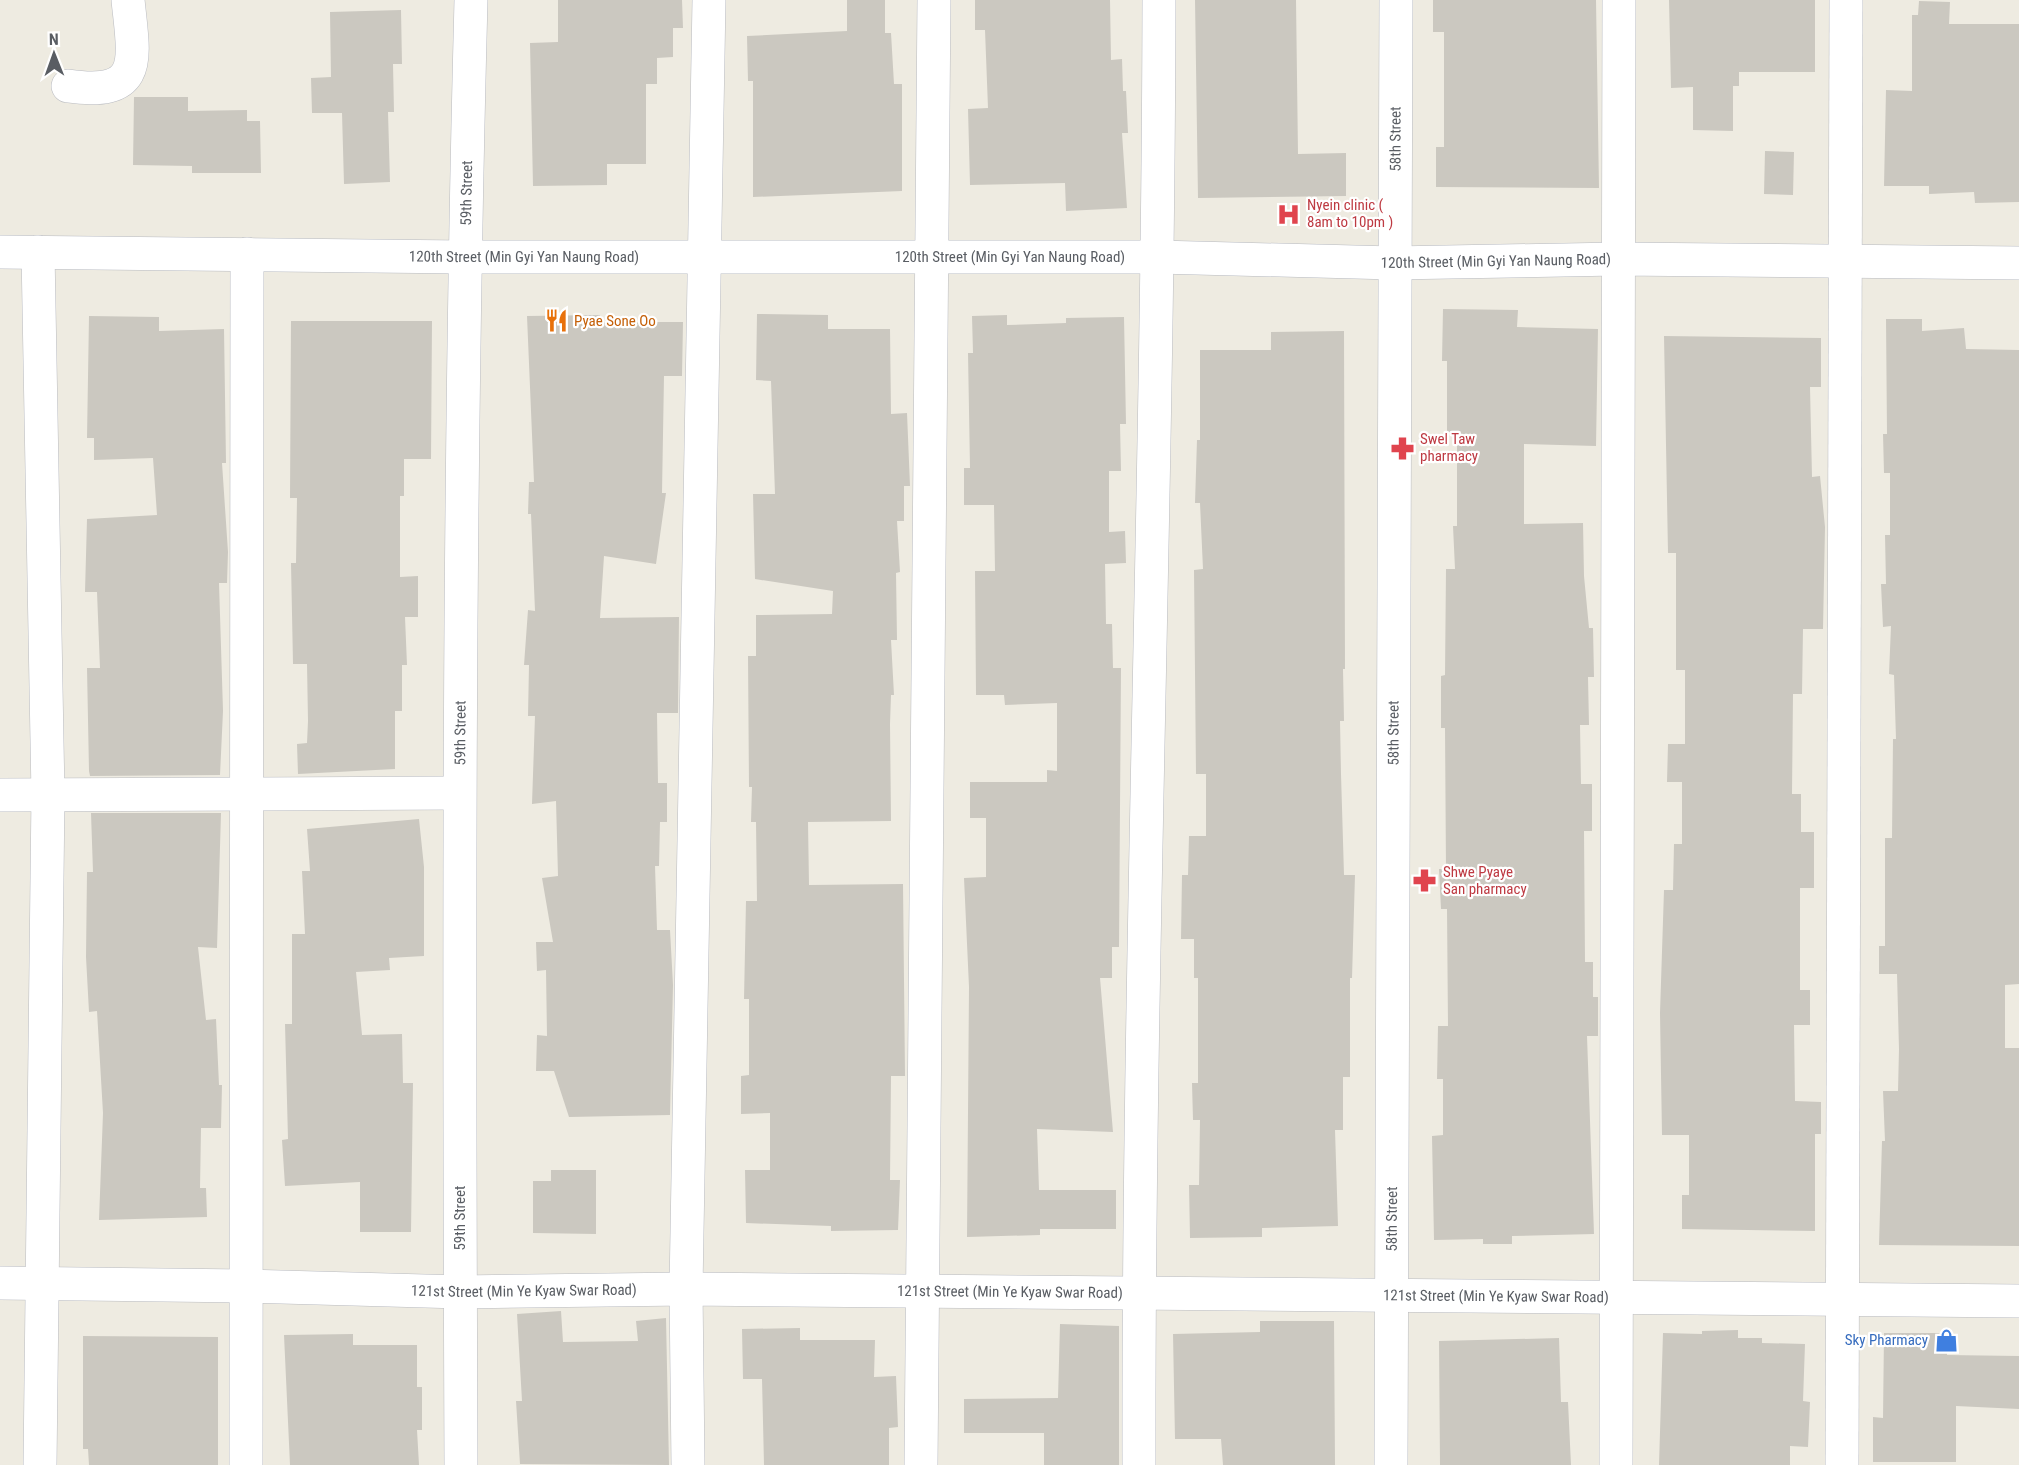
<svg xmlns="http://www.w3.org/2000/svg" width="2019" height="1465" font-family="'Roboto Condensed',sans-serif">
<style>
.building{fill:#cbc8c0}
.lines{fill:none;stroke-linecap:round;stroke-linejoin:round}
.minor-casing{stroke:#b9bbc1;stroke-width:34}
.secondary-casing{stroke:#b7bac1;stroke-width:34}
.minor{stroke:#fff;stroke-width:33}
.secondary{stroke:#fff;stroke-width:33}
.labels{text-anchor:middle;stroke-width:4.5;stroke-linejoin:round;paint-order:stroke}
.street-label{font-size:15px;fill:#595d63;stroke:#fff}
.health-label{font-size:15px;fill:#be3a42;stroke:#fff;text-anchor:start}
.food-label{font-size:15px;fill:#c56008;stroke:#fff;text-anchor:start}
.shop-label{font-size:15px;fill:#366cbe;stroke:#fff;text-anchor:end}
</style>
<rect width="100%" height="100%" fill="#eeebe1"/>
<!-- building -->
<g class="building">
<polygon points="558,0 682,0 683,28 673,28 673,57 657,58 657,84 646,84 646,164 607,164 607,185 533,186 530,43 558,42"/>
<polygon points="847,0 885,0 885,33 891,33 894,84 902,84 902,191 753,197 753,81 748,81 747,36 847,31"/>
<polygon points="975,0 1110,0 1111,60 1122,59 1123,91 1126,91 1128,133 1122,133 1127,208 1066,211 1065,183 970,185 968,109 988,108 985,30 975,30"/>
<polygon points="1195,0 1296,0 1298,154 1346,153 1346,196 1198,198"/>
<polygon points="1433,0 1596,0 1599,188 1436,187 1436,147 1444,147 1444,32 1433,32"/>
<polygon points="1669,0 1815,0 1815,72 1739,72 1739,86 1733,86 1733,131 1693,130 1693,87 1671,88"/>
<polygon points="1919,1 1950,2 1949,24 2019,24 2019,202 1975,203 1974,192 1929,194 1929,186 1884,186 1886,90 1912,91 1912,15 1918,15"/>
<polygon points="401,10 402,64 393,64 394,112 388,112 390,182 344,184 342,113 312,113 311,78 331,77 330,12"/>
<polygon points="134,97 188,97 188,111 247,110 247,121 260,121 261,173 192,173 192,166 133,165"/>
<polygon points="1765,151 1794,152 1793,195 1764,194"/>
<polygon points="1443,309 1518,310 1517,327 1598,329 1596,446 1524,444 1524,524 1583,523 1584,576 1589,628 1593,628 1594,677 1588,677 1589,725 1580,725 1581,784 1592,784 1592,831 1584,831 1585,962 1593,962 1593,997 1598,997 1598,1036 1587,1036 1594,1234 1512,1236 1512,1244 1483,1244 1483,1239 1434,1240 1432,1136 1443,1135 1443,1079 1437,1079 1438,1026 1448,1026 1447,909 1441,909 1439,869 1446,869 1445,728 1441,728 1441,676 1445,675 1446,569 1455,569 1453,526 1457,526 1457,432 1447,432 1447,361 1442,361"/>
<polygon points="757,314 828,315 828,329 890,329 891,414 907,413 910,486 904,486 904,521 897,521 900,572 896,573 897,640 891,640 894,695 891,695 890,724 891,821 808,822 809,885 903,884 905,1076 891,1076 890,1180 900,1180 898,1230 831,1231 831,1226 746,1223 745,1170 770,1170 770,1113 741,1114 741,1076 749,1075 749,999 744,999 746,901 757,901 756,822 751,822 752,787 749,787 748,656 756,656 756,615 832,614 833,591 755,579 753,494 775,494 771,381 756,380"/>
<polygon points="600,315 600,322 683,322 682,376 664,376 662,493 666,493 656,564 604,556 600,618 679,617 678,713 657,713 658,783 667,783 667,822 660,822 659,866 655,866 657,930 670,930 673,985 670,1115 569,1117 554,1071 536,1071 537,1035 547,1036 546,970 537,971 536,942 553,942 542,878 558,876 556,801 532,804 535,716 528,716 529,665 524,665 528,610 535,611 531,514 528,514 529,482 534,482 527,316"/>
<polygon points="1007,315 1007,325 1066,323 1066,318 1124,317 1126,424 1120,424 1121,471 1109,471 1109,532 1125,531 1126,563 1105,564 1106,624 1112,624 1113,668 1121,668 1119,947 1112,947 1112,978 1100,978 1113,1132 1037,1129 1039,1190 1116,1190 1116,1229 1040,1229 1040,1235 967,1237 969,987 964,878 986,877 986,818 970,818 970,782 1047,782 1047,770 1057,771 1057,703 1005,705 1004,695 976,695 975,571 995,571 994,505 964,505 964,468 970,468 968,353 973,353 972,316"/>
<polygon points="89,316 159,317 159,331 224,329 226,463 222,463 228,552 227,583 219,583 223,711 220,775 90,776 89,771 87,668 100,668 97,592 85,592 87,519 157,515 153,458 94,460 94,438 87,438"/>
<polygon points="1886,319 1922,319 1922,331 1964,328 1966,349 2019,350 2019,984 2005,985 2005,1048 2019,1048 2019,1246 1879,1245 1882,1141 1885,1141 1883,1091 1898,1091 1899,1049 1897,974 1879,974 1879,946 1885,946 1885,838 1892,838 1893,739 1896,739 1894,675 1889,674 1891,626 1883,627 1881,584 1886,584 1885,535 1890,535 1890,473 1884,473 1883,434 1887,434"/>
<polygon points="291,321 432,321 431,459 404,459 404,496 400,496 400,577 418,576 418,617 405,617 407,665 402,665 402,711 395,711 395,769 298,774 297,744 307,743 308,721 307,664 293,664 291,563 296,563 297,498 290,498"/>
<polygon points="1344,331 1345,669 1343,669 1344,721 1340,721 1341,774 1344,875 1355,875 1352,978 1350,978 1350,1077 1343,1077 1343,1130 1335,1130 1338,1226 1262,1228 1262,1237 1190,1238 1189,1185 1199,1185 1200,1120 1193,1120 1192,1083 1198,1083 1198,978 1194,978 1194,939 1181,939 1182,875 1188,875 1189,836 1206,836 1206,774 1196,774 1194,570 1203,569 1200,503 1195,503 1197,440 1200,440 1200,350 1271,350 1271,332"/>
<polygon points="1664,336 1821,338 1821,387 1810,387 1812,477 1820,476 1825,527 1823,629 1803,629 1802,694 1793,694 1792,794 1801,794 1801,832 1814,832 1814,888 1800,888 1800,990 1810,990 1810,1025 1794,1025 1795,1101 1821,1102 1821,1134 1815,1134 1815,1231 1682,1229 1682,1195 1689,1195 1689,1135 1662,1135 1660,1013 1664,890 1673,890 1674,844 1682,844 1682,782 1667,782 1668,744 1685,744 1685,670 1676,670 1676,553 1668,553"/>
<polygon points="91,813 221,813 217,948 198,947 206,1020 216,1019 219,1085 222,1085 221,1128 201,1128 200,1188 206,1188 207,1217 99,1220 103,1113 97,1011 89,1012 86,957 87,872 93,872"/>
<polygon points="419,819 424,867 424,956 389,958 390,970 356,972 362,1035 402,1034 403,1083 413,1083 411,1232 360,1232 360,1182 285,1186 282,1140 288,1139 285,1024 292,1024 292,934 305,934 302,871 310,871 307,829"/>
<polygon points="551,1170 596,1170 596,1234 533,1233 533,1181 551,1181"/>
<polygon points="561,1311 563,1342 638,1341 636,1321 666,1318 669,1465 520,1464 516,1401 522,1401 517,1314"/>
<polygon points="1260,1321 1334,1321 1335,1465 1223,1465 1221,1439 1175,1439 1173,1334 1260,1332"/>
<polygon points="1060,1324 1119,1326 1119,1465 1044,1465 1044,1433 964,1433 964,1399 1058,1398"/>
<polygon points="800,1328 800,1340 875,1340 874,1377 896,1376 898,1427 889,1428 889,1465 764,1465 762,1379 743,1379 742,1329"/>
<polygon points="1738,1330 1738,1338 1762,1338 1762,1343 1805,1344 1803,1401 1810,1402 1808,1447 1790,1446 1790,1465 1659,1465 1663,1333 1702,1334 1702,1331"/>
<polygon points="1884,1333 1947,1333 1947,1355 2019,1356 2019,1409 1956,1406 1956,1462 1873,1462 1873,1417 1883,1418"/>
<polygon points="353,1334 353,1345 417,1345 417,1387 422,1387 422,1430 417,1430 419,1465 290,1465 284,1335"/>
<polygon points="83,1336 218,1337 218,1465 89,1465 88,1449 83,1449"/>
<polygon points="1559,1338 1561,1402 1568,1402 1571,1465 1440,1465 1439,1341"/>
</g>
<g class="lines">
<defs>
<g id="minor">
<path d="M68,86C145,97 134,59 128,0"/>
<polyline points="38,252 48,795 40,1465"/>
<polyline points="0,795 458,793"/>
<path id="s1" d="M0,1283L245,1286L461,1292L686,1289L2019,1301"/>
<polyline points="246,1465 247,254"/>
<path id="s2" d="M461,1465C459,977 458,488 471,0"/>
<polyline points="688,1465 686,1289 709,0"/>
<polyline points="921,1465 934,0"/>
<path d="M1139,1465C1138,977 1158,488 1159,0"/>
<polyline points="1616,1465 1619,0"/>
<polyline points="1842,1465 1846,0"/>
</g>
<g id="secondary">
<path id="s3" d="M0,252L464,257H1158L1393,263L1617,259L2019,263"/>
<path id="s4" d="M1391,1465L1396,0"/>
</g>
</defs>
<!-- minor casing -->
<use href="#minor" class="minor-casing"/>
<!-- secondary casing -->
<use href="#secondary" class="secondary-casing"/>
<!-- minor -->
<use href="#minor" class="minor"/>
<!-- secondary -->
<use href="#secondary" class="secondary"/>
</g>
<!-- icons -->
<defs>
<symbol id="hospital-bare" viewBox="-9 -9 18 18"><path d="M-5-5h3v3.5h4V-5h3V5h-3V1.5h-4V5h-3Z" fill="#e0444e" stroke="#fff" stroke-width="2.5" paint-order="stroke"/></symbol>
<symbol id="restaurant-bare" viewBox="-9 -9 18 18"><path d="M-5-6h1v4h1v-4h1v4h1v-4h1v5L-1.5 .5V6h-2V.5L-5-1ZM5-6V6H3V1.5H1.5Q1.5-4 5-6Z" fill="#e8710a" stroke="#fff" stroke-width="2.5" paint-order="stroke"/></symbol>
<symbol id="pharmacy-bare" viewBox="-9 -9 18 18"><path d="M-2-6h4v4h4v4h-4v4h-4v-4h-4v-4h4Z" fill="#e0444e" stroke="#fff" stroke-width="2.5" paint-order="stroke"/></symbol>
<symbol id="shop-bare" viewBox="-9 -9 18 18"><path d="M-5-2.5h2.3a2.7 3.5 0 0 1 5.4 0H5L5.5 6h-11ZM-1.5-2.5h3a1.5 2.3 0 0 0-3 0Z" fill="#3f7fe0" stroke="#fff" stroke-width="2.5" paint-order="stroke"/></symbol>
</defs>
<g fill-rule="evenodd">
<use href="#hospital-bare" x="1272" y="198" width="33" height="33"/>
<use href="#restaurant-bare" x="540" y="304" width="33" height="33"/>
<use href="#pharmacy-bare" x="1386" y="432" width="33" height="33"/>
<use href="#pharmacy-bare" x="1408" y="864" width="33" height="33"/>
<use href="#shop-bare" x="1930" y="1324" width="33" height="33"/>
</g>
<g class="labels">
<!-- street labels -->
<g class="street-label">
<text dy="5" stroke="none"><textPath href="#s4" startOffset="1326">58th Street</textPath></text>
<text dy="5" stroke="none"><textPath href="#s2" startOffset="1272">59th Street</textPath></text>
<text dy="5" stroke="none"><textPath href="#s3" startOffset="524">120th Street (Min Gyi Yan Naung Road)</textPath></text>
<text dy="5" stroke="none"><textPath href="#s3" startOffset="1010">120th Street (Min Gyi Yan Naung Road)</textPath></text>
<text dy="5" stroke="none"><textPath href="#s3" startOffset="1496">120th Street (Min Gyi Yan Naung Road)</textPath></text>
<text dy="5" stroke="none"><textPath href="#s2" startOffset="732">59th Street</textPath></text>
<text dy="5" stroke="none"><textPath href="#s4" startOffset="732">58th Street</textPath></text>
<text transform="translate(460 1218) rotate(-90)" y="5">59th Street</text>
<text dy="5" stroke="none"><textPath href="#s4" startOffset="246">58th Street</textPath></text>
<text dy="5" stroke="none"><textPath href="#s1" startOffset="524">121st Street (Min Ye Kyaw Swar Road)</textPath></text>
<text dy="5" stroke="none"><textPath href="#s1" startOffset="1010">121st Street (Min Ye Kyaw Swar Road)</textPath></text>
<text dy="5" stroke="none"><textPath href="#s1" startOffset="1496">121st Street (Min Ye Kyaw Swar Road)</textPath></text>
</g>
<!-- health labels -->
<g class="health-label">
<text x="1307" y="210">Nyein clinic (<tspan x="1307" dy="17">8am to 10pm )</tspan></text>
<text x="1420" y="444">Swel Taw<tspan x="1420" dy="17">pharmacy</tspan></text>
<text x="1443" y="877">Shwe Pyaye<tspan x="1443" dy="17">San pharmacy</tspan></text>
</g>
<!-- food labels -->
<g class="food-label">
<text x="574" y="326">Pyae Sone Oo</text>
</g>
<!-- shop labels -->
<g class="shop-label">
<text x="1928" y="1345">Sky Pharmacy</text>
</g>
</g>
<!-- north arrow -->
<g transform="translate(54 54) rotate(359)" stroke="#ffffff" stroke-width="4.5" paint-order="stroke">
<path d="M0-4.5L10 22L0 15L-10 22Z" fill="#595d63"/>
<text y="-9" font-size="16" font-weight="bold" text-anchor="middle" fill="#595d63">N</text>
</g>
</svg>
